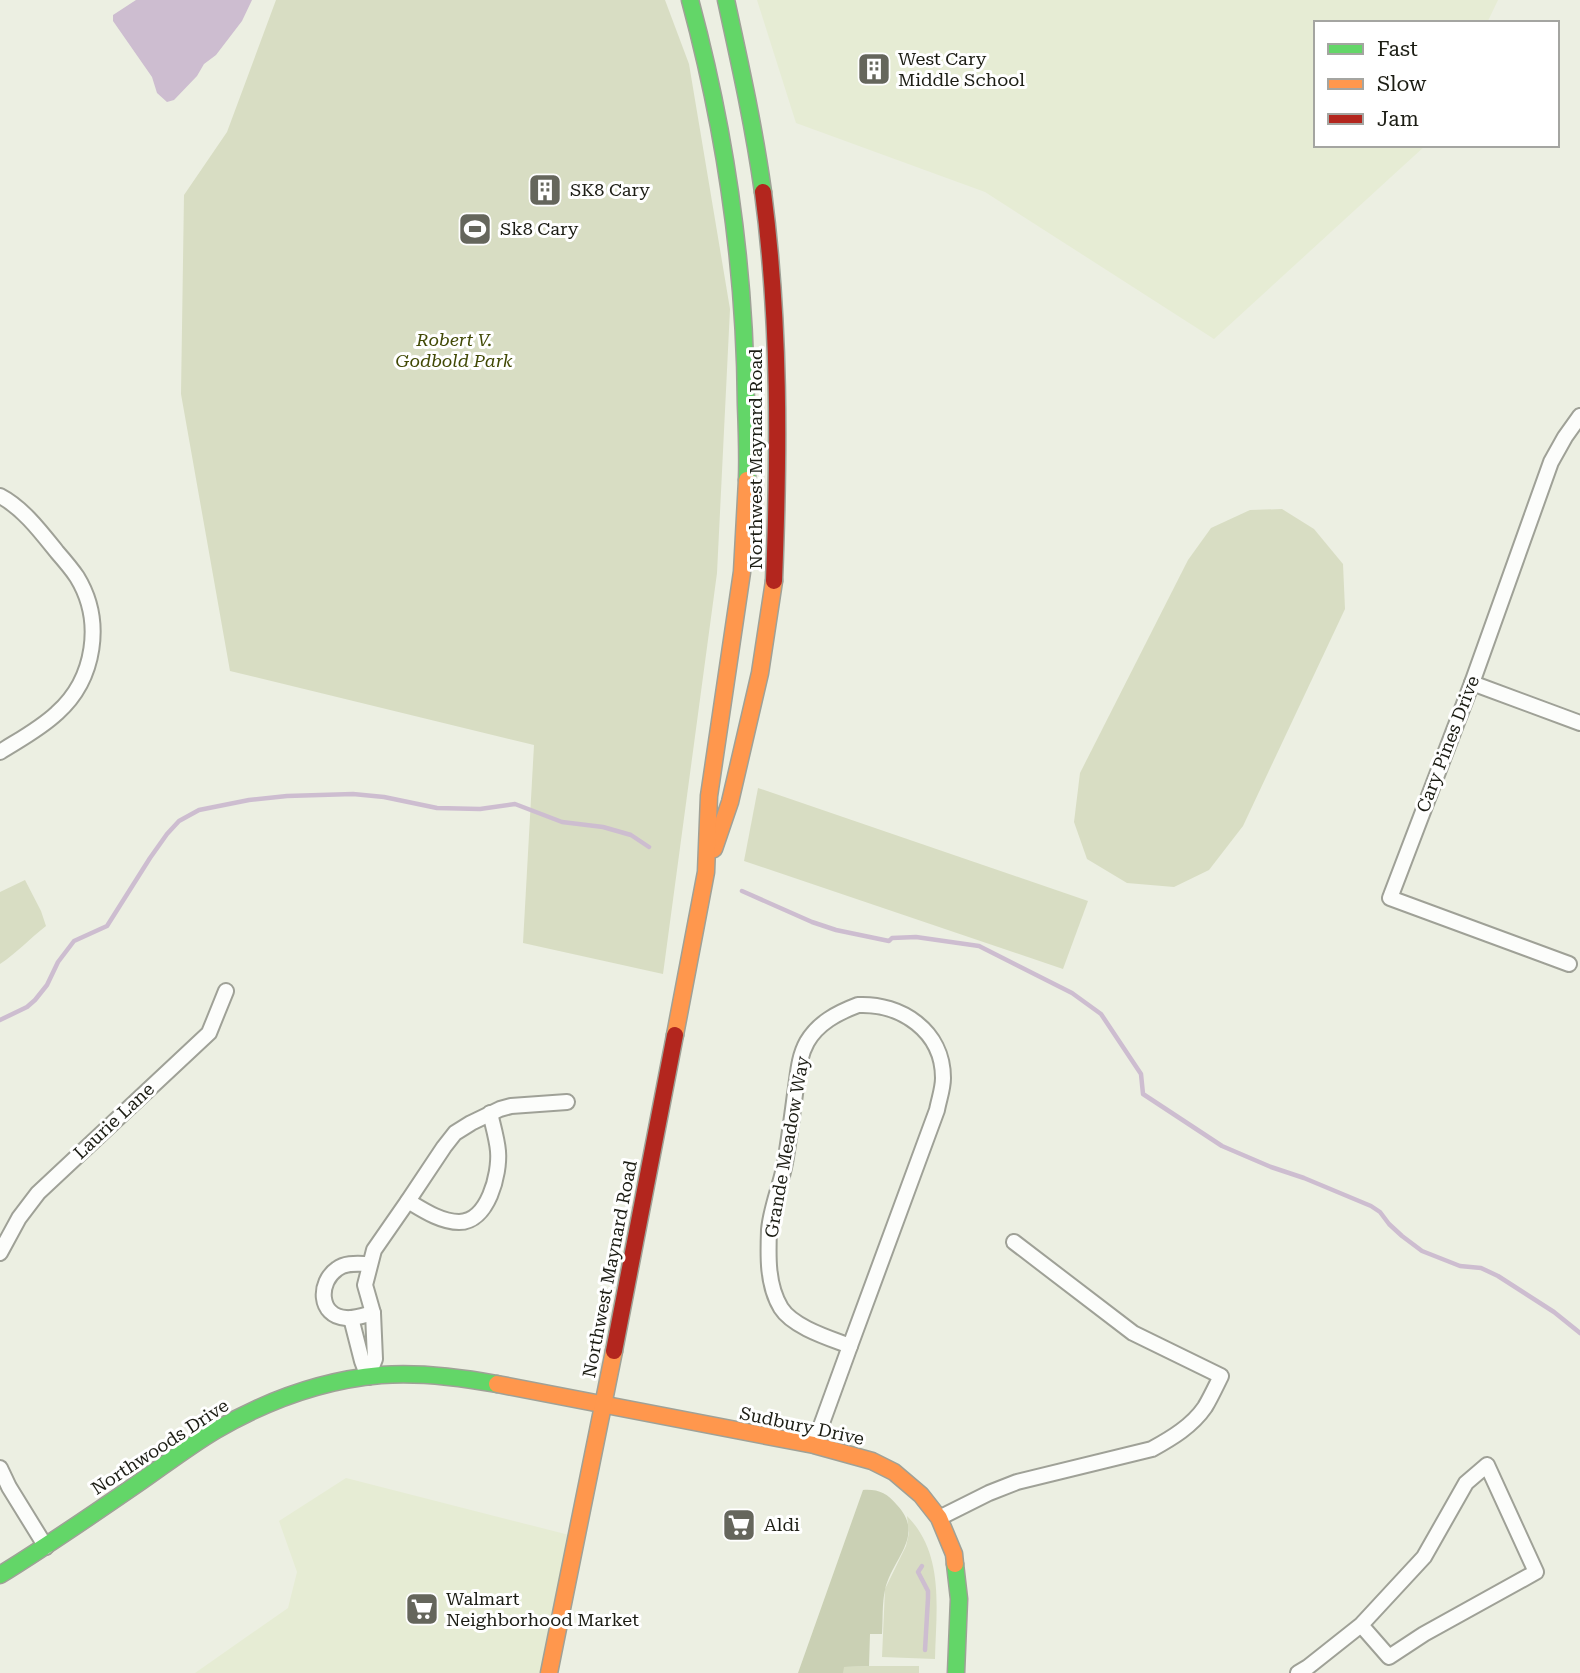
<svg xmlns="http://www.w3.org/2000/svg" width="1580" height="1673" font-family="'Roboto Serif',serif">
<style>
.built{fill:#e6ecd4}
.green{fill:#d8ddc3}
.forest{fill:#cad0b4}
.water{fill:#cdbdd0}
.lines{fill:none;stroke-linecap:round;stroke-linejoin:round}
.stream{stroke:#cdbdd0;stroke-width:4.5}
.street-casing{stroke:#9fa197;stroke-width:18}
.fast-casing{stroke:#9fa197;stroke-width:19}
.slow-casing{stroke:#9fa197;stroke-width:19}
.jam-casing{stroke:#9fa197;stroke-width:19}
.street{stroke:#fcfdfb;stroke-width:14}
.fast{stroke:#63d668;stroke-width:16}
.slow{stroke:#ff974d;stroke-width:16}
.jam{stroke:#b3261e;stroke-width:16}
.labels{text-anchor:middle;stroke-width:6;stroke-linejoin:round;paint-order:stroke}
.poi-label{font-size:18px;fill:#1c1d14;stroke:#fff;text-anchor:start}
.park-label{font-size:18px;font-style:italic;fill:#414905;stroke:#fff}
.street-label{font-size:18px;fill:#1c1d14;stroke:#fff}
</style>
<rect width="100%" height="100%" fill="#ecefe2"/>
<!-- built -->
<g class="built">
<polygon points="757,0 1498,0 1487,23 1316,23 1316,145 1426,145 1214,339 985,192 796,123"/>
<polygon points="346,1478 577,1537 547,1673 195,1673 288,1608 297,1572 279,1521"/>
</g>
<!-- green -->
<g class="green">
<polygon points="276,0 665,0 689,64 730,309 717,573 663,974 523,943 534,745 230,671 181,394 184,195 227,132"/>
<polygon points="1282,509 1314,529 1343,564 1345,609 1243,826 1209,870 1174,887 1127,883 1087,859 1074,822 1080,773 1188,560 1211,528 1250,510"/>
<polygon points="758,788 1088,901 1063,969 744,861"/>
<path d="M25,880L41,911L46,926C30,938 17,953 0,964V892Z"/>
<path d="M907,1516C945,1554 936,1610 935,1659L882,1657L885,1589L906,1546L909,1533Z"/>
<polygon points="869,1666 919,1666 919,1673 843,1673 843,1667"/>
</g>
<!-- forest -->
<path class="forest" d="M863,1490C878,1489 887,1493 897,1505C926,1536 892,1558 885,1590C882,1603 883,1619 882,1634H870L869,1666L844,1667L843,1673H798Z"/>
<!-- water -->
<polygon class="water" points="136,0 252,0 242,21 216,55 204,64 197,76 174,100 167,102 157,93 152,77 113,21 113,15"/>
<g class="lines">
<!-- stream -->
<g class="stream">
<polyline points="742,891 812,922 836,930 889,941 892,938 916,937 979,946 1072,993 1101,1014 1141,1074 1143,1094 1222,1146 1271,1167 1304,1178 1371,1206 1380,1212 1389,1224 1402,1236 1422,1251 1460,1266 1481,1268 1498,1276 1554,1312 1580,1333"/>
<polyline points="0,1020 27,1007 35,1000 47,985 58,962 74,941 107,926 150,858 167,834 179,821 199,810 249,800 287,796 353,794 384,797 437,808 480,809 515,804 562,822 603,827 631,835 649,847"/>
<polyline points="922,1566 918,1572 928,1591 928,1598 925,1650"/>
</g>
<defs>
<g id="street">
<path d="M0,496C23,508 41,532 57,552C64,560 71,568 77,577C104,621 95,679 57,713C40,729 19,740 0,752"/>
<polyline points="1472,683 1580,723"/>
<polyline points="1569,964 1390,898 1472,683 1551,462 1565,437 1580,416"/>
<path d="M858,1005C901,1003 943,1031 943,1078C943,1089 939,1099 937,1110L850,1346C829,1338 793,1327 781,1308C767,1285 768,1256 769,1230C771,1207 781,1185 785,1163C789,1140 792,1117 795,1094C798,1076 798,1058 807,1042C818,1023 837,1013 858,1005Z"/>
<path d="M408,1201C423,1210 441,1222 459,1222C488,1222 500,1174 498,1151C497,1139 493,1126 490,1113"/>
<polyline points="0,1253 19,1218 38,1193 209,1033 226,991"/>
<path d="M369,1264C359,1264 346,1262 337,1269C318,1282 318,1316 346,1318C354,1319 365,1315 373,1313"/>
<polyline points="351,1318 362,1361 368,1377"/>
<polyline points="368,1377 375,1359 373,1313 365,1285 374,1250 408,1201 444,1147 455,1133 471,1123 500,1109 511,1106 567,1102"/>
<polyline points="814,1445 850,1346"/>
<polyline points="0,1468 9,1487 46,1547"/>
<path d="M939,1518L989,1493L1017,1482L1152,1449C1172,1438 1192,1426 1205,1407C1211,1397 1216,1386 1221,1376L1133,1333L1014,1242"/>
<polyline points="1298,1673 1308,1667 1361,1625 1424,1557 1466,1483 1487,1465 1536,1572 1424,1634 1389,1657 1361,1625"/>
</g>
<g id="fast">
<path d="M690,0C726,133 745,268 746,405C747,430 748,455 747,480"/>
<path d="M726,0C740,64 754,127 763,192"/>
<polyline points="955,1564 959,1599 956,1673"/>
<path d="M0,1575C47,1546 92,1515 137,1484C163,1466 189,1446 216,1430C266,1401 323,1380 381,1375C420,1372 459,1377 497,1384"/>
</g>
<g id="slow">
<polyline points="714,849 730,802 760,673 774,581"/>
<polyline points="675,1035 706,872 709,796 742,572 747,480"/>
<polyline points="497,1384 814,1445 872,1461 894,1472 921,1495 939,1518 954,1554 955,1564"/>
<polyline points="549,1673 614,1351"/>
</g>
<g id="jam">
<path d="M763,192C780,321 779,451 774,581"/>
<polyline points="614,1351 675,1035"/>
</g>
</defs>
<!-- street casing -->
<use href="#street" class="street-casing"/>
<!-- fast casing -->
<use href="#fast" class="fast-casing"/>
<!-- slow casing -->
<use href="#slow" class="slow-casing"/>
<!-- jam casing -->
<use href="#jam" class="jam-casing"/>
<!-- street -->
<use href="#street" class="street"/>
<!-- fast -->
<use href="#fast" class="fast"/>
<!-- slow -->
<use href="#slow" class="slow"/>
<!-- jam -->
<use href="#jam" class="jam"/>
</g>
<!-- icons -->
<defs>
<symbol id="building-square" viewBox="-11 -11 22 22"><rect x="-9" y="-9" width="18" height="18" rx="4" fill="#65665c" stroke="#fff"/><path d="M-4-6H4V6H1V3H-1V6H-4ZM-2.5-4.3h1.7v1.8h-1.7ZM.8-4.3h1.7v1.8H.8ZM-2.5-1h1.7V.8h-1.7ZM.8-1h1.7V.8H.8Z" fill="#fff"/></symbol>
<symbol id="stadium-square" viewBox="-11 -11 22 22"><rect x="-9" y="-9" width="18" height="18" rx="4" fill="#65665c" stroke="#fff"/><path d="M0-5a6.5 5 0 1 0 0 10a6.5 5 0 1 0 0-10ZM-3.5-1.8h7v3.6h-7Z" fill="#fff"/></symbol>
<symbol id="supermarket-square" viewBox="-11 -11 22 22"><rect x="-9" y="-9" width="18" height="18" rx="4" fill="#65665c" stroke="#fff"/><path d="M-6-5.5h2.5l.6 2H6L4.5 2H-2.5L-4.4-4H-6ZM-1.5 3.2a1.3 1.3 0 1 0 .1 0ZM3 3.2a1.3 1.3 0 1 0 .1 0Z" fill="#fff"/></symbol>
</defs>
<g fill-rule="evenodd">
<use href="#building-square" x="855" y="50" width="38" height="38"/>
<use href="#building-square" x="526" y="171" width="38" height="38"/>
<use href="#stadium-square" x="456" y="210" width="38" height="38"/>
<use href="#supermarket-square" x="720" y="1506" width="38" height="38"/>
<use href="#supermarket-square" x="403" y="1590" width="38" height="38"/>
</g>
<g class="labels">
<!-- poi labels -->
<g class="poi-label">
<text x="898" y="65">West Cary<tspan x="898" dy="21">Middle School</tspan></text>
<text x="570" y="196">SK8 Cary</text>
<text x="500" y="235">Sk8 Cary</text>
<text x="764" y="1531">Aldi</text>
<text x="446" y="1605">Walmart<tspan x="446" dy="21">Neighborhood Market</tspan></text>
</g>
<!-- park labels -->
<g class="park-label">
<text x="454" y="346">Robert V.<tspan x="454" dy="21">Godbold Park</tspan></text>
</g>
<!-- street labels -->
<g class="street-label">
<text transform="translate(756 459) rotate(-90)" y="6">Northwest Maynard Road</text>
<text transform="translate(1448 744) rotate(-69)" y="6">Cary Pines Drive</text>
<text transform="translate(114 1121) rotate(-43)" y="6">Laurie Lane</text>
<text transform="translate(787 1147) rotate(-80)" y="6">Grande Meadow Way</text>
<text transform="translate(610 1269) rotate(-79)" y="6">Northwest Maynard Road</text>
<text transform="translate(802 1426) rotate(12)" y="6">Sudbury Drive</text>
<text transform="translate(160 1447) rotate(-33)" y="6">Northwoods Drive</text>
</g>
</g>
<!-- legend -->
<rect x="1314" y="21" width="245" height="126" fill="#ffffff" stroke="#a4a5a1" stroke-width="2"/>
<rect x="1328" y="44" width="35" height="10" fill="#63d668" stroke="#a4a5a1" stroke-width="2"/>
<text x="1377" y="56" font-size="21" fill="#1c1d14">Fast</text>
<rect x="1328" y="79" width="35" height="10" fill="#ff974d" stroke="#a4a5a1" stroke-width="2"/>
<text x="1377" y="91" font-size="21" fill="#1c1d14">Slow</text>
<rect x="1328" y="114" width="35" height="10" fill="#b3261e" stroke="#a4a5a1" stroke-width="2"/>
<text x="1377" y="126" font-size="21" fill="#1c1d14">Jam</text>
</svg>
